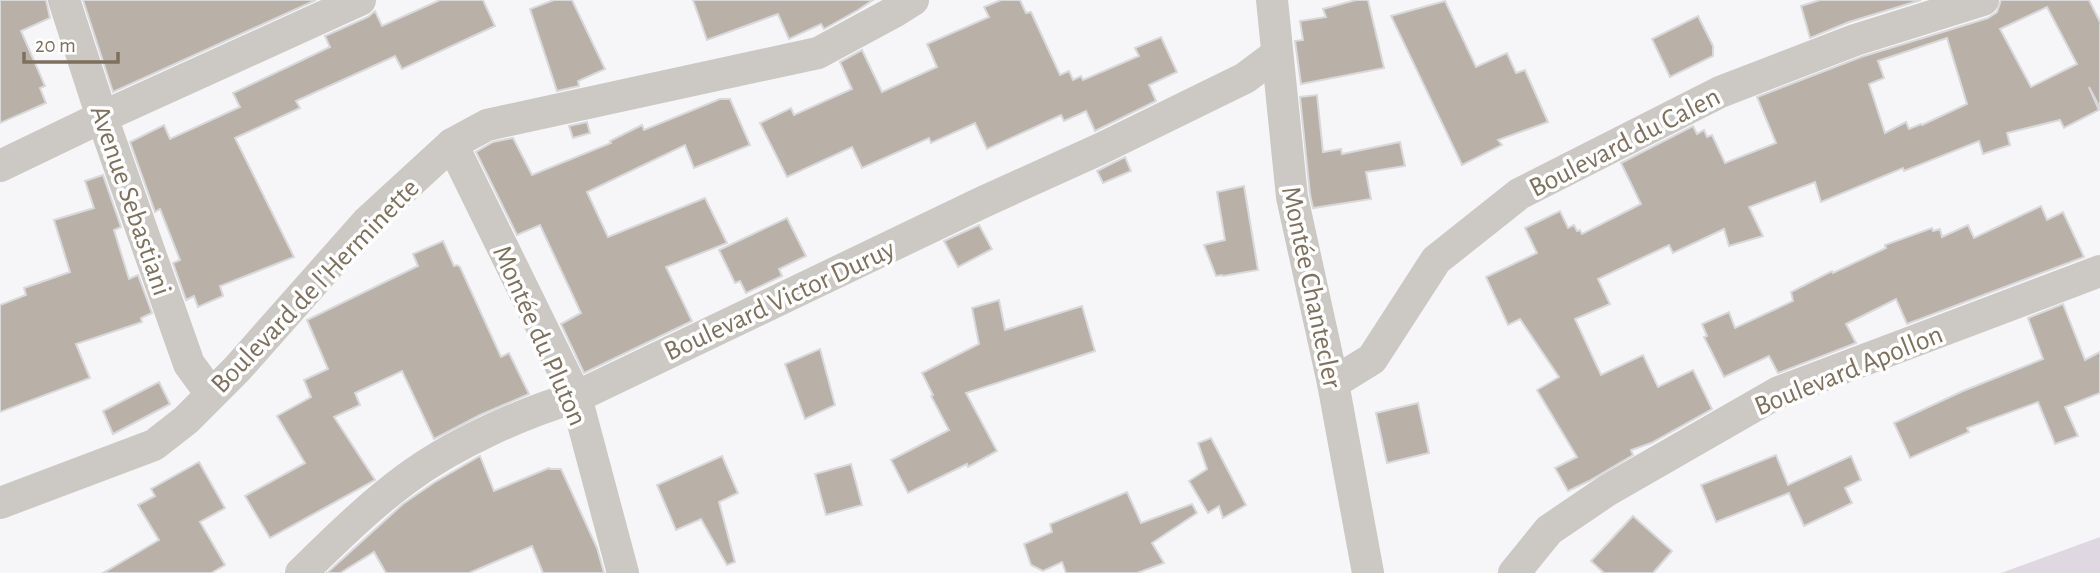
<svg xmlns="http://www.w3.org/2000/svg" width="2100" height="573" font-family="'Alegreya Sans',sans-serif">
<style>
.green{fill:#dfd7e1}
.building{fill:#b9b1a8;stroke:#d9d8db;stroke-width:2;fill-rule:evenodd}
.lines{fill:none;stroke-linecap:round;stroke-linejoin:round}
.minor{stroke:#ccc8c3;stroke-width:32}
.labels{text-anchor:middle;stroke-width:7;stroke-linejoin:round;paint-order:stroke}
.street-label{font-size:28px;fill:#7e705d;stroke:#fff}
</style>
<rect width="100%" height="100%" fill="#f6f6f9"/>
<!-- green -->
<polygon class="green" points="2100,537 2100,573 2001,573"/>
<!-- building -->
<g class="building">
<polygon points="0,0 46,0 50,18 21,31 45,86 40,88 46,103 0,123"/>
<polygon points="83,0 316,0 113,92"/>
<polygon points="440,0 483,0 495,26 402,69 395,56 296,101 300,108 235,138 294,257 220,286 223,296 198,307 194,296 186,300 173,263 180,260 160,209 155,212 130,142 164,125 170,139 240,107 233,93 330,47 325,36 368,17 375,11 382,26"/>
<polygon points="554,0 572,0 605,69 578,81 579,86 557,91 530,9"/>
<polygon points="693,0 873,0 858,10 824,29 821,24 789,39 778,14 707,40"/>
<polygon points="1001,0 1020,0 1026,13 1031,12 1060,75 1069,71 1073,80 1081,76 1083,80 1139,56 1135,48 1161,37 1177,72 1149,85 1156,101 1095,131 1086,111 1064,121 1061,115 987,149 975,123 931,143 929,138 862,168 852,147 787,177 760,123 791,108 794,115 852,89 840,62 862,50 882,92 937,67 927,44 989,17 984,7"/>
<polygon points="1356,0 1368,0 1384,68 1301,84 1295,41 1303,40 1300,21 1326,17 1323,9"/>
<polygon points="1820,0 1921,0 1849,22 1810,38 1801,6"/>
<path d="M2001,0H2089L2100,22V108L2089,87L2099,110L2064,128L2060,120L2007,133L2010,145L1983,154L1979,141L1904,171L1903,168L1821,202L1815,182L1749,207L1763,236L1729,246L1724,229L1673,253L1669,245L1598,279L1610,304L1575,319L1601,375L1643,355L1658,387L1693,370L1712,409L1651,443L1631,450L1633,455L1589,481L1568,491L1555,468L1577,457L1537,390L1559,377L1520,319L1508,325L1486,277L1537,253L1525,228L1560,211L1568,228L1574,225L1577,231L1580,230L1582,234L1641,204L1621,163L1693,126L1697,134L1704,130L1707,137L1712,135L1725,163L1776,143L1757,97L1861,57L1988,18L1997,12ZM2047,7L2077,64L2031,87L2000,29ZM1947,38L1967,104L1922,125L1921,124L1909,129L1906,122L1885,133L1869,84L1884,78L1878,61Z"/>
<polygon points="1445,1 1476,67 1507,53 1516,73 1525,70 1548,122 1498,140 1502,145 1462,165 1391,16"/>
<polygon points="1698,16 1713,46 1713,56 1670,77 1652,39"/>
<polygon points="1317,95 1323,152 1341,149 1342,154 1400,142 1405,166 1366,172 1371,199 1313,208 1310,194 1300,97"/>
<polygon points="720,99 730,99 750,145 694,168 685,145 587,192 608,237 705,198 727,243 666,267 692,321 584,373 561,324 581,313 540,225 517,235 476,152 493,142 513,138 532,175 611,143 610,141 642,125 644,130"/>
<polygon points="587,122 590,133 573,138 569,126"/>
<polygon points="1125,157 1131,171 1103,183 1097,171"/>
<polygon points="103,175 121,227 114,230 129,279 138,275 152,313 141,318 142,322 76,344 90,378 0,412 0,305 26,295 24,288 70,272 54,220 94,208 85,181"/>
<polygon points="1244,186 1258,270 1223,276 1222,275 1216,276 1204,245 1225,240 1217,192"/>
<polygon points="2041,206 2047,220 2063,212 2084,257 1907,324 1896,299 1846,324 1856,343 1778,373 1769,356 1724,377 1704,337 1707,336 1702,324 1729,312 1735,328 1793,301 1791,292 1832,271 1833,273 1886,248 1885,245 1932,228 1933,231 1940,229 1942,237 1968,225 1974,238"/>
<polygon points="787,218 806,256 779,269 782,276 746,293 740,281 735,283 719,250"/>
<polygon points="979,225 992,249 958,267 944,241"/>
<polygon points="443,241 454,266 457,265 460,267 501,357 509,353 529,394 480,415 434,439 402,371 355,393 360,405 334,417 375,480 270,538 245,496 305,463 277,416 311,397 304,380 328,369 307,320 418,266 413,254"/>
<polygon points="999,300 1005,330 1082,306 1095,351 966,393 997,451 968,467 967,464 908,493 891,460 949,430 931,396 933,395 922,373 979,344 972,308"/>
<polygon points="2063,304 2085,360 2100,352 2100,393 2065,407 2078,436 2055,444 2038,402 1967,428 1969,432 1910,458 1894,423 1963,391 2043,359 2028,318"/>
<polygon points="820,349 835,405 805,419 785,364"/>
<polygon points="159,382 170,404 113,434 103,411"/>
<polygon points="1418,403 1429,453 1387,463 1376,413"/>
<polygon points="1211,438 1246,505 1223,518 1219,506 1208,513 1189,481 1207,469 1198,443"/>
<polygon points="1776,455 1788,485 1851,456 1861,480 1845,488 1852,503 1804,526 1789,493 1716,522 1701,485"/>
<polygon points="480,456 494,491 549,468 550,469 561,469 597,548 604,573 543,573 532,546 469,573 386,573 374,552 340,573 327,573 403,504 435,482"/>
<polygon points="722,456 738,493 719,502 735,562 727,565 701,519 676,530 657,485"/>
<polygon points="199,462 225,508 200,522 225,565 211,573 103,573 159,540 138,505 155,496 151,489"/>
<polygon points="851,464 862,505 826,515 815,474"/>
<polygon points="1127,492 1141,523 1192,504 1197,513 1152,543 1164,563 1137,573 1066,573 1062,562 1043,571 1031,565 1024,544 1052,532 1050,524"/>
<polygon points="1633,516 1672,551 1653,573 1604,573 1591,561"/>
</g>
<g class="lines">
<!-- minor -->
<g class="minor">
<polyline points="64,0 102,117 189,364 211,394"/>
<polyline points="1272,0 1292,197 1333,383 1368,573"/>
<polyline points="452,144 576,397 623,573"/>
<polyline points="0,166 102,117 360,0"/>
<polyline points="1333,383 1372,359 1436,260 1519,194 1720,92 1855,40 1983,0"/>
<polyline points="0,503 154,445 186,420 237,369 367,222 452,144 487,125 818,53 894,12 913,0"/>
<path d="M301,573C335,540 368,507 406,479C453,444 520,414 576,397L983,202L1100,149L1245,78L1277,54"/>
<polyline points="1514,573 1549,530 1608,490 1779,392 2100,271"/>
</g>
</g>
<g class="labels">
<!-- street labels -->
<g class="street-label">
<text transform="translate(1624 141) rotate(-27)" y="10">Boulevard du Calen</text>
<text transform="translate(132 200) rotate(71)" y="10">Avenue Sebastiani</text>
<text transform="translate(314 285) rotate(-46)" y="10">Boulevard de l'Herminette</text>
<text transform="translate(1313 287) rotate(78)" y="10">Montée Chantecler</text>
<text transform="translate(779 299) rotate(-25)" y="10">Boulevard Victor Duruy</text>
<text transform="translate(541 335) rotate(66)" y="10">Montée du Pluton</text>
<text transform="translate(1848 369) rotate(-22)" y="10">Boulevard Apollon</text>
</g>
</g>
<!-- scale -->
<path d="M24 52v10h94v-10" fill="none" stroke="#7e705d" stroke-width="3.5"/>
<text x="35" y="52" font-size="21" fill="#7e705d" stroke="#ffffff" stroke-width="5" paint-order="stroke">20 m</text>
</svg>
